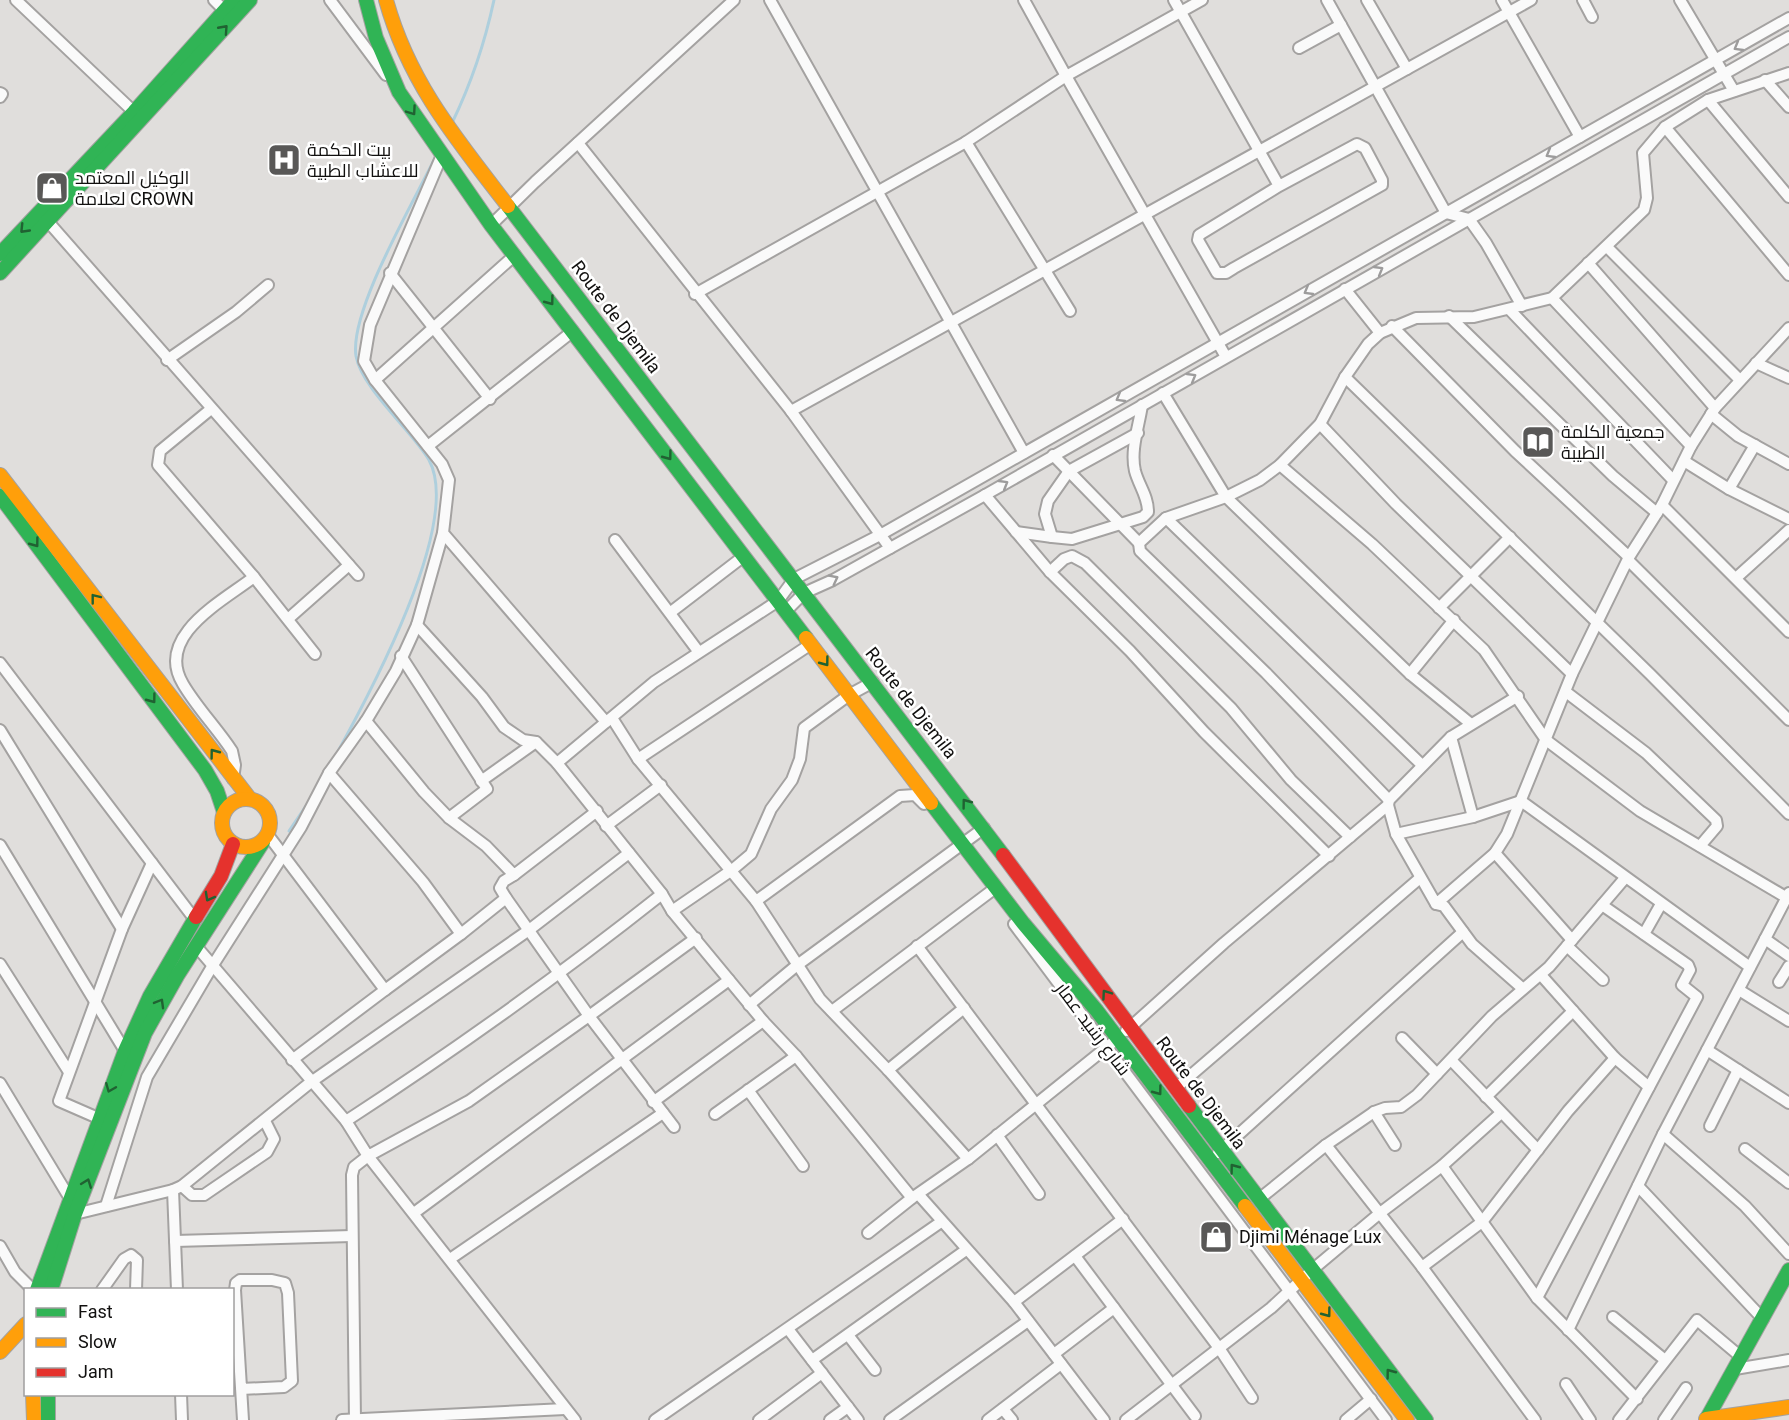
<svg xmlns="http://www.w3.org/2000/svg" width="1789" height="1420" font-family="Roboto,Cairo,sans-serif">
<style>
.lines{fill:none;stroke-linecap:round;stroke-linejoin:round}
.stream{stroke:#aecfdd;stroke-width:3}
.street-casing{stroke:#a4a2a1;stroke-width:14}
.fast-casing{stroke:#a4a2a1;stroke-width:16}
.slow-casing{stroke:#a4a2a1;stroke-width:16}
.jam-casing{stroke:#a4a2a1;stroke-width:16}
.street{stroke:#fafafa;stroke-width:10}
.fast{stroke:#30b455;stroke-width:14}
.slow{stroke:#ff9f0a;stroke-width:14}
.jam{stroke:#e5322d;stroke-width:14}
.oneway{stroke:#206232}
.oneway2{stroke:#9d9c9c}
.labels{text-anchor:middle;stroke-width:5;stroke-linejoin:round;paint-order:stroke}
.poi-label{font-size:18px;fill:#11100f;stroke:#fff;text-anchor:start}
.street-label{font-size:18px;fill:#11100f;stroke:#fff}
</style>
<rect width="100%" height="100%" fill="#e0dedc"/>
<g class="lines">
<!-- stream -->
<g class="stream">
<path d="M452,123C471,84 485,42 494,0"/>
<path d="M336,755C368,697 463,523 429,460C413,432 362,389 356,356C349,311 415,200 436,156"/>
<polyline points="289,831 310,800"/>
</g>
<defs>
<g id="street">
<polyline points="16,0 134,112"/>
<polyline points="214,0 225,11"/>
<polyline points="330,0 386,75"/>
<polyline points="770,0 1024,453"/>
<polyline points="1024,0 1066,76 1202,0"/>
<polyline points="1174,0 1279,186 1357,144 1365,148 1382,180 1382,185 1234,268 1226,273 1217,273 1198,240 1199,235 1279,186"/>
<polyline points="1327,0 1446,213 1469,219 1486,243 1522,306"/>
<polyline points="1367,0 1407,69"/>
<polyline points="1502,0 1580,137"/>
<polyline points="1583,0 1592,17"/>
<polyline points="1680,0 1734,91"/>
<polyline points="1299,48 1341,25"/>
<polyline points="1789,73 1708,100 1665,127 1789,275"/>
<polyline points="1765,80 1789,107"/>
<polyline points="0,93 2,94 0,97"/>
<polyline points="1708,100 1789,197"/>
<polyline points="966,142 1070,311"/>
<polyline points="578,143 791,411 890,548"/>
<polyline points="442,155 370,325 364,361 375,380 442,464 449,480 443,533 606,722"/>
<polyline points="44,217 358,575"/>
<polyline points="491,225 535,182 734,0"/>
<polyline points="1607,247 1740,380"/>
<polyline points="1588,263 1715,408"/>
<polyline points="390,273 490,399"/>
<polyline points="1345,289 1380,333"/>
<polyline points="695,294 966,142 1066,76 1226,357"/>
<polyline points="1552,298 1691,446"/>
<polyline points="1509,309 1673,480"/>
<polyline points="1449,316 1613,476 1657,513"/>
<polyline points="1392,326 1515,451 1629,557"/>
<polyline points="167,360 236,312 268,285"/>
<polyline points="1756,363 1789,378"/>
<polyline points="1345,377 1650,674 1789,814"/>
<polyline points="375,380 515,255"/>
<polyline points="1163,393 1226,497 1166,518"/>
<polyline points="211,409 160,451 158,465 254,577 315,654"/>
<polyline points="791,411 1531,0"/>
<polyline points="1711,414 1738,436 1789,464"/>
<polyline points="1320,424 1396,504 1572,674"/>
<polyline points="428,446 573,331"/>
<polyline points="1053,455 1139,543"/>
<polyline points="1684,461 1729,489 1789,519"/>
<polyline points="1280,465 1372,544 1484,650 1546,740 1640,811 1789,899"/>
<polyline points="1729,489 1755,445"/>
<polyline points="985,495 1050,572 1130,651 1204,732 1329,856"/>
<polyline points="1662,505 1789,632"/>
<polyline points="1016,532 1052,537 1045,514 1048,501 1069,471 1138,433"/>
<path d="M1052,537L1072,539L1143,517L1148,512C1148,496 1139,486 1135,471C1130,450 1139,426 1142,405"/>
<polyline points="615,540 698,651"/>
<polyline points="1629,561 1789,720"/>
<polyline points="1050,572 1064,559 1072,556 1085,563 1231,708 1291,780 1350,837"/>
<polyline points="1736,578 1789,530"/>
<polyline points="1439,608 1510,537"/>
<polyline points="786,611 804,593 833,580 985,495 1789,37"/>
<polyline points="671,612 744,556"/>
<polyline points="288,619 349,565"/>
<polyline points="417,625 482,697 504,727 523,740 536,742 557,763 662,894 672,911 763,1021 796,1056 912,1198"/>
<polyline points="401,656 487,789 449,818"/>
<polyline points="0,663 196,921"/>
<polyline points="1410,674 1454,620"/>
<polyline points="1566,692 1646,753 1716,820 1717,826 1700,846"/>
<polyline points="612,718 638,759 756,901 820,999 888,1070"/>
<polyline points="366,721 424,792 449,818 486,846 514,875 597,811"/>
<polyline points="1471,724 1410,674 1226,497 1260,480 1280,465 1320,424 1345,377 1368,344 1380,333 1416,318 1474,317 1552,298 1644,210 1647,198 1643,153 1665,127"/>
<polyline points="0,730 122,929"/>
<polyline points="1451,737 1473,817"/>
<polyline points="638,759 811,644"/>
<polyline points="557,763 654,682 778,601 794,579 880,535 1789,18"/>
<path d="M233,779L235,765L232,751C217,728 197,708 183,684C154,636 223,601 254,577"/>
<polyline points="481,781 536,742"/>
<polyline points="1389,800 1266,673 1140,551 1139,543 1166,518 1422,765"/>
<polyline points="1388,805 1396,834 1436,904 1495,853 1507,834 1572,674 1629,557 1662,505 1691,446 1715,408 1789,328"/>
<polyline points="606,826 661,785"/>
<polyline points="1396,834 1473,817 1521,801 1750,967"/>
<polyline points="268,835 385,990 292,1060"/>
<polyline points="0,845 125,1051"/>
<polyline points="1495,853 1572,940"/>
<polyline points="506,898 500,888 504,881 514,875"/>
<polyline points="756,901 900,796 915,795 924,804"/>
<polyline points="1436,904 1444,906 1472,944 1522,988"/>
<polyline points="672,911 732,870 751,854 771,809 792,780 800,759 804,728 849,695 873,682"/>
<polyline points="1014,924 1386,1420"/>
<polyline points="1644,934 1661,904"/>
<polyline points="1765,939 1789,956"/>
<polyline points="196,946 346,1121 368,1156 469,1101 589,1016 506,898 461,934 423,882 329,773"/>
<polyline points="917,946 1219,1348 1252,1398"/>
<polyline points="1567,946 1603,980"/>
<polyline points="0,964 69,1072"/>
<polyline points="1541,975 1615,1058 1649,1087"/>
<polyline points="1779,982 1789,966"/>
<polyline points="385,990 461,934"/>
<polyline points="1739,990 1789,1021"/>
<polyline points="749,1005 796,966 984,828"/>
<polyline points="964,1008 888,1070 968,1159"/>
<polyline points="832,1011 990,892"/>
<polyline points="1126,1031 1224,943 1388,805 1389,800 1451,737 1518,696"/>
<polyline points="1402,1038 1437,1074"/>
<polyline points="1707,1050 1789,1103"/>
<polyline points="1452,1061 1538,1150"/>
<polyline points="0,1083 69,1197"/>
<polyline points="1176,1088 1420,878"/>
<polyline points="748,1090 803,1166"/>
<polyline points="1486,1097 1573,1011"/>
<polyline points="653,1102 763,1021"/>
<polyline points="1374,1112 1395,1145"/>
<polyline points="715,1114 796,1056"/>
<polyline points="98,1118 59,1101 122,929 152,863"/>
<path d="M346,1121C455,1050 560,975 662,894"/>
<polyline points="1710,1126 1738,1070"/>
<polyline points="674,1127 589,1016 696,938"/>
<polyline points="1663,1134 1745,1206 1789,1254"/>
<polyline points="997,1135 1039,1194"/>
<polyline points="1326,1145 1422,1267 1535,1420"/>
<polyline points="1745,1149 1789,1183"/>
<polyline points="1218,1153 1463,932"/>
<polyline points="1442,1166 1537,1298 1637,1399"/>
<polyline points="182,1186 192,1195 204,1195 267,1152 274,1139 265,1121"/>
<polyline points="1638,1186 1763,1319"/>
<polyline points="173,1190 177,1290"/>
<polyline points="919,1195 1014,1302 1104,1420"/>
<polyline points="1258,1200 1326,1145 1374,1112 1385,1108 1401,1107 1417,1095 1492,1016 1549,967 1625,878"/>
<polyline points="106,1206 147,1077 213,965 301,827 329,773 366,721 396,671 417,625 443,533"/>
<polyline points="414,1213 729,980"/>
<polyline points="75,1214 173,1190 182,1186 311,1082 529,930 629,853"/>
<polyline points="868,1233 912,1198 968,1159 1112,1043"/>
<polyline points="175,1241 352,1236"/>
<polyline points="0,1246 15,1272 33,1290"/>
<polyline points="1075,1256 1195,1416"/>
<polyline points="450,1259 663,1113"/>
<polyline points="1422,1267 1482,1222 1568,1111 1615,1058"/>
<polyline points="102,1290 124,1259 131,1255 137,1260 136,1290"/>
<polyline points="1537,1298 1697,997 1682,985 1690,970 1688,965 1602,905"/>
<polyline points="1014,1302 1123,1219"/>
<polyline points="1613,1317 1665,1360"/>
<polyline points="788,1329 858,1420"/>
<polyline points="1568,1330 1663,1134 1789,893"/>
<polyline points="848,1335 875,1370"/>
<polyline points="1054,1354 1114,1308"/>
<polyline points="812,1360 966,1250"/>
<polyline points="1735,1369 1789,1360"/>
<polyline points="1566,1384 1590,1420"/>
<polyline points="241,1389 284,1387 292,1381 288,1293 285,1283 272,1280 240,1280 236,1283 235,1290 243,1420"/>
<polyline points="181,1394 182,1420"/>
<polyline points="1003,1409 1012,1420"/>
<polyline points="342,1420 565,1409"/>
<polyline points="355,1420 352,1175 354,1167 368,1156 575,1420"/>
<polyline points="655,1420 941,1222"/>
<polyline points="759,1420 822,1373"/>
<polyline points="830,1420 848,1407"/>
<polyline points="890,1420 1028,1321"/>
<polyline points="988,1420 1061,1364"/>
<polyline points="1126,1420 1271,1308 1312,1270 1380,1213 1442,1166 1501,1113"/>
<polyline points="1346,1420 1371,1399"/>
<polyline points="1619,1420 1697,1320 1741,1357"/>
<polyline points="1664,1420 1686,1388"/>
</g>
<g id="fast">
<polyline points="366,0 376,38 399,92 491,225 806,638"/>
<polyline points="508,206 1003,855"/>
<polyline points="0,254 134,112 234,0"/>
<polyline points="0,273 250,0"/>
<polyline points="0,496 205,770 217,791 224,812"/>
<polyline points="931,803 1023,923 1097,1011 1245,1206"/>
<polyline points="1189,1106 1426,1420"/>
<polyline points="37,1290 125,1051 150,996 196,917"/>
<polyline points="51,1290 75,1214 145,1033 177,976 263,842"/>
<polyline points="48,1394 48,1420"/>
<polyline points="1706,1420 1789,1270"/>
</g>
<g id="slow">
<path d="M386,0C409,83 457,140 508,206"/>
<polyline points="0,475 250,799"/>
<polyline points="806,638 931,803"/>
<circle cx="246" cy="823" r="24"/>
<polyline points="1245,1206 1407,1420"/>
<polyline points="0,1352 26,1324"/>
<polyline points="33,1394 34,1420"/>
<polyline points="1706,1419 1789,1407"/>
</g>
<g id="jam">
<polyline points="1003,855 1189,1106"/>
<polyline points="196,917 221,876 233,844"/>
</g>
</defs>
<!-- street casing -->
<use href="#street" class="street-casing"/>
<!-- fast casing -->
<use href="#fast" class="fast-casing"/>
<!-- slow casing -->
<use href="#slow" class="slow-casing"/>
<!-- jam casing -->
<use href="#jam" class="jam-casing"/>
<!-- street -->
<use href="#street" class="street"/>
<!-- fast -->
<use href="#fast" class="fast"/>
<!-- slow -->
<use href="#slow" class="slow"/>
<!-- jam -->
<use href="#jam" class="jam"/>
</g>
<!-- one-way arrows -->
<defs><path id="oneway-chevron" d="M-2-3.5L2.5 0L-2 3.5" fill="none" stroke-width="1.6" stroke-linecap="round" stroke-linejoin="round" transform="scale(1.5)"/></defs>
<g class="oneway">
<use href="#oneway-chevron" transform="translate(224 29) rotate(-48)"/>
<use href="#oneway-chevron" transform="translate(412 111) rotate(55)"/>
<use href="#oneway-chevron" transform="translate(24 229) rotate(134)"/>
<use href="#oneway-chevron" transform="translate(550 301) rotate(53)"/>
<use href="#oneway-chevron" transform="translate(668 456) rotate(53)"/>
<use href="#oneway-chevron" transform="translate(35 543) rotate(53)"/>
<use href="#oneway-chevron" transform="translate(95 598) rotate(-128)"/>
<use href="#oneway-chevron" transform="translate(825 662) rotate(53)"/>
<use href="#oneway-chevron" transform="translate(152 699) rotate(53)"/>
<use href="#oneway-chevron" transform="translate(214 753) rotate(-127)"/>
<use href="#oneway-chevron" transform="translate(966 803) rotate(-127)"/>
<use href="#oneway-chevron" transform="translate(209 897) rotate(119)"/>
<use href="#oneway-chevron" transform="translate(1106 994) rotate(-125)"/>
<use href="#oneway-chevron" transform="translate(160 1003) rotate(-60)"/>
<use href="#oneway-chevron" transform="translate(110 1088) rotate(112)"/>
<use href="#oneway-chevron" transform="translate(1158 1091) rotate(53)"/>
<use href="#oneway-chevron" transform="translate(1234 1168) rotate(-127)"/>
<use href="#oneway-chevron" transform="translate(87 1183) rotate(-69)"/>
<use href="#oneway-chevron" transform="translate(1327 1313) rotate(53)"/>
<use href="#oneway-chevron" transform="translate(1390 1373) rotate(-127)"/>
</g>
<g class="oneway2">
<use href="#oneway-chevron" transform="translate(1738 47) rotate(150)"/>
<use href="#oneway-chevron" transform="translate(1550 154) rotate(150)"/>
<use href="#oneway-chevron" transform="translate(1379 270) rotate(-30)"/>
<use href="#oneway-chevron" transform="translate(1308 291) rotate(150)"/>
<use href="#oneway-chevron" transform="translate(1192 377) rotate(-30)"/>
<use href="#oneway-chevron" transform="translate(1120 398) rotate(150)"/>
<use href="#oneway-chevron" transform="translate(1004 484) rotate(-31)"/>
<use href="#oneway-chevron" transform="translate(834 579) rotate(-27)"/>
</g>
<!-- icons -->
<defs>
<symbol id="hospital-square" viewBox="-11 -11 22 22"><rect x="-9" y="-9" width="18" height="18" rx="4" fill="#595857" stroke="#fff"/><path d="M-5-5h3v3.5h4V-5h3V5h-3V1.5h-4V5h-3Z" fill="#fff"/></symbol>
<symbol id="shop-square" viewBox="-11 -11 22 22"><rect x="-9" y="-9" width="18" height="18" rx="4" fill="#595857" stroke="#fff"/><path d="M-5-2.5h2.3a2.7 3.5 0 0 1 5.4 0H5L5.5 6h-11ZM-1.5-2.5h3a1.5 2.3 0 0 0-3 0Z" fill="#fff"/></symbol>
<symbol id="library-square" viewBox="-11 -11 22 22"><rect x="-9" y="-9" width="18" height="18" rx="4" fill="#595857" stroke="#fff"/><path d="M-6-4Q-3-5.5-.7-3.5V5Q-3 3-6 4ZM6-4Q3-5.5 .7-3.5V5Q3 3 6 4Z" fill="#fff"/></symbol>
</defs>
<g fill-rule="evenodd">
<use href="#hospital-square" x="265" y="141" width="38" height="38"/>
<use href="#shop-square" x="33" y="169" width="38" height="38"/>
<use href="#library-square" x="1519" y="423" width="38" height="38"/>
<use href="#shop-square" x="1197" y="1218" width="38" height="38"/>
</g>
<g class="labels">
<!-- poi labels -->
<g class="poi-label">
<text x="307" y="156">بيت الحكمة<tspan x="307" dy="21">للاعشاب الطبية</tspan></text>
<text x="75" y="184">الوكيل المعتمد<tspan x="75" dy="21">لعلامة CROWN</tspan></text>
<text x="1561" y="438">جمعية الكلمة<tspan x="1561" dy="21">الطيبة</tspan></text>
<text x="1239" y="1243">Djimi Ménage Lux</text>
</g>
<!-- street labels -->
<g class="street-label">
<text transform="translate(616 317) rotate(53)" y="6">Route de Djemila</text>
<text transform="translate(911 703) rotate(52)" y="6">Route de Djemila</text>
<text transform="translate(1093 1029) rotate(53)" y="6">شارع رشيد عمار</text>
<text transform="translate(1201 1093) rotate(53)" y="6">Route de Djemila</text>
</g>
</g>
<!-- legend -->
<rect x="24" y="1288" width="210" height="108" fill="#ffffff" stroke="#a09f9f" stroke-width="1.5"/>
<rect x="36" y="1308" width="30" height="9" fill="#30b455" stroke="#a09f9f" stroke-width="1.5"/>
<text x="78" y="1318" font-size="18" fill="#11100f">Fast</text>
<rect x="36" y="1338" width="30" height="9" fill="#ff9f0a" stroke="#a09f9f" stroke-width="1.5"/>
<text x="78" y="1348" font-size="18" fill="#11100f">Slow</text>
<rect x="36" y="1368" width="30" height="9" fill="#e5322d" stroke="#a09f9f" stroke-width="1.5"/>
<text x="78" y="1378" font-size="18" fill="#11100f">Jam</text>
</svg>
